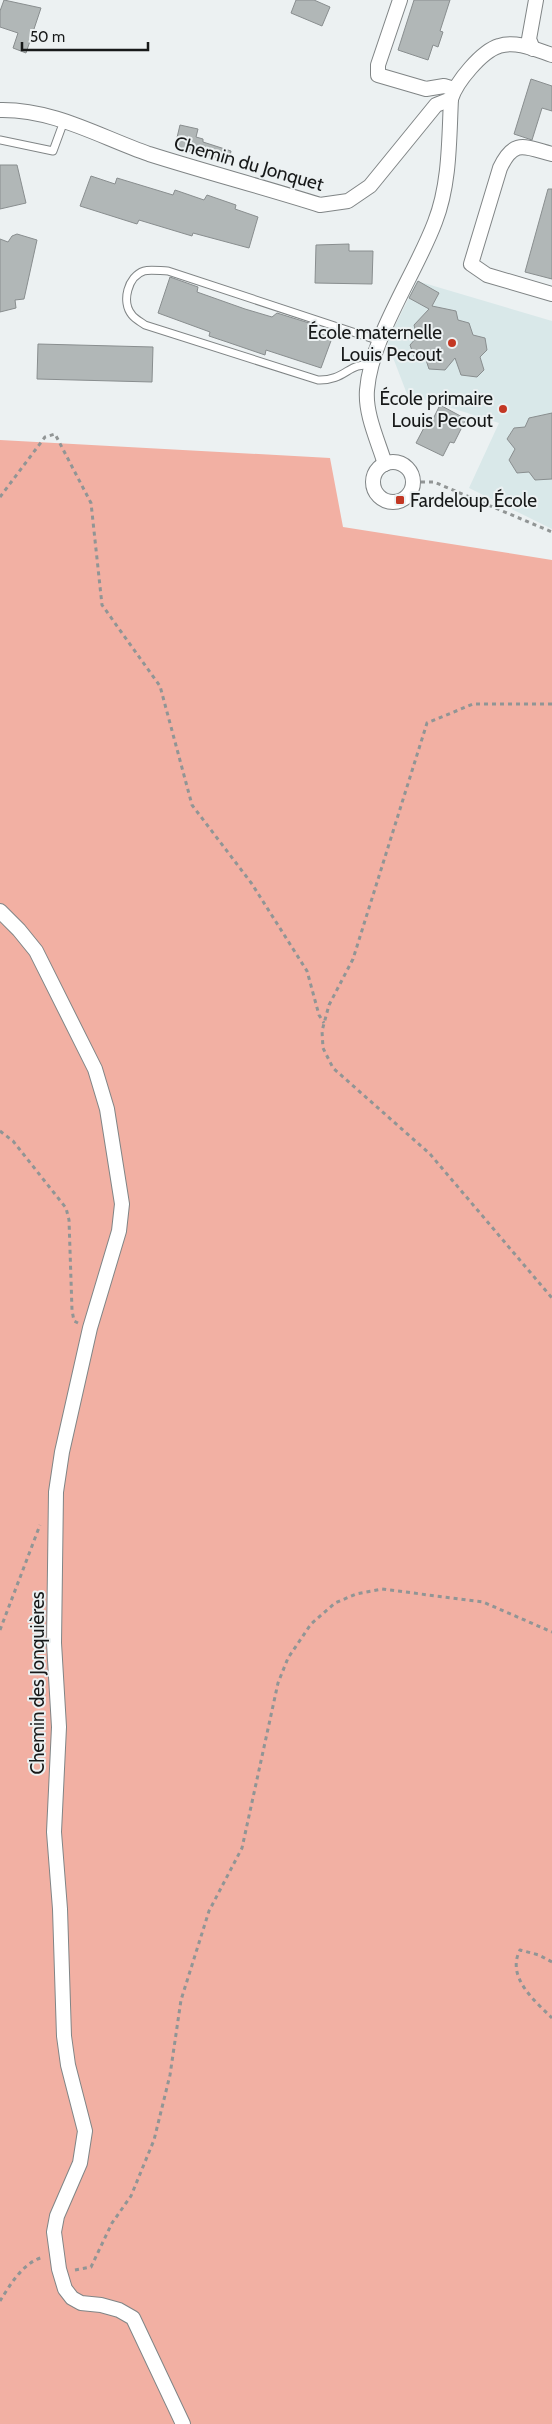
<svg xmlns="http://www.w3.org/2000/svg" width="552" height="2424" font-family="Cabin,sans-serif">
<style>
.built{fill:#d9e8e9}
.green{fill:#f2b0a3}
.building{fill:#b1b7b7;stroke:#898e8f}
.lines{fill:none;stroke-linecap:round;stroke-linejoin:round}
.service-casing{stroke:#808586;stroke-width:9}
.minor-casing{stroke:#808586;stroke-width:16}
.path{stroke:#919595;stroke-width:3;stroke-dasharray:4 4;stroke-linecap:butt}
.service{stroke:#fff;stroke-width:7}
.minor{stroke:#fff;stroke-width:14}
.poi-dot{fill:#c33723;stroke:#ecf1f2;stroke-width:2}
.labels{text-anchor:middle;stroke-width:4;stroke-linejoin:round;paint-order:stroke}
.street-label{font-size:19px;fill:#171919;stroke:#ecf1f2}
.poi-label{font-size:19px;fill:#171919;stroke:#ecf1f2;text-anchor:end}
</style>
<rect width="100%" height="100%" fill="#ecf1f2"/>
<!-- built -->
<polygon class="built" points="417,281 552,321 552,529 469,488 499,423 407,394 387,342"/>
<!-- green -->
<polygon class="green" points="0,440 330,458 343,527 552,560 552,2424 0,2424"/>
<!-- building -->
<g class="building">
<polygon points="4,0 41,8 26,53 13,48 18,33 0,27 0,11"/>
<polygon points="296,0 314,0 330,7 322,26 291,13"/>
<polygon points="414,0 450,0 440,31 443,32 438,47 433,45 428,60 398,50"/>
<polygon points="531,79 552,86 552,111 542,108 532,140 514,134"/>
<polygon points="180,125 198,129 196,137 203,139 203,142 231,151 229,160 195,153 175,146"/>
<polygon points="0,165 17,165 26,203 0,209"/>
<polygon points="91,176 115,184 117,178 173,195 175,190 204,200 207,195 236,205 235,209 258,217 249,248 193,233 192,236 139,220 137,224 80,206"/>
<polygon points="548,189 552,189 552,279 525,272"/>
<polygon points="17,234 37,240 24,299 15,300 16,308 0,312 0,239 8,242 12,236"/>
<polygon points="349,244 349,251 373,251 372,284 315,283 316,245"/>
<polygon points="170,277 198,287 197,292 245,309 272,317 277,313 309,323 307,329 332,338 321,368 266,350 265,355 227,342 209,336 210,332 158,313"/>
<polygon points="418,281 439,293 432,306 456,311 458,320 469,323 473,335 485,338 487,350 480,357 484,370 477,377 461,375 455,358 445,370 429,369 426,360 415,359 410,345 417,337 414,325 429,309 409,298"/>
<polygon points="38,344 153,347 152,382 37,379"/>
<polygon points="440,405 466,419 454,443 450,442 443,456 416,443 428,420 432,421"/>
<polygon points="552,413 552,479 535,480 529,472 517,473 509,460 515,449 507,439 514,428 525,427 529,418"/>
</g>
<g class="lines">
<defs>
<g id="service">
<polyline points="0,140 53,151 64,121"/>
<path d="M371,366C349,361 346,381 318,380L145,325C141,322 135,319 132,315C121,302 128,276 144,271C150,269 161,271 168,271L380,341"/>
</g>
<g id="minor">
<polyline points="400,0 378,65 378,75 426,89 444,86 454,89"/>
<polyline points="533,49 529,39 536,0"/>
<path d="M0,110C54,109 100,137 149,154C206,172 263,187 320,205L348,201L370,186L436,105L451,99"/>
<path d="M552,154C525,147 514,138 500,168L471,264L487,275L552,294"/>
<circle cx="393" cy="482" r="20"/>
<path d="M385,464C378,441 365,414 367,390C371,337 416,273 435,222C450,184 449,139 451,99C456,82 482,51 499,46C516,40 537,50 552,55"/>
<polyline points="0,911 19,930 36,951 95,1069 107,1109 122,1204 119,1231 90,1328 62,1452 56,1492 54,1643 59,1727 54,1832 60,1909 64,2036 68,2065 85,2131 80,2163 57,2216 54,2232 59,2269 65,2289 72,2298 81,2303 101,2305 119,2310 133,2318 183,2424"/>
</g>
</defs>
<!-- service casing -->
<use href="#service" class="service-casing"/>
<!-- minor casing -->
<use href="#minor" class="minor-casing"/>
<!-- path -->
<g class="path">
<polyline points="413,482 434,482 552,532"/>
<polyline points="0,497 45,437 55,434 91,503 102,605 160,686 192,805 252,884 307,971 319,1015 324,1023"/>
<polyline points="552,704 473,704 427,723 353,959 329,1005 322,1031 323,1048 333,1068 430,1154 552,1298"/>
<polyline points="0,1131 13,1141 66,1208 69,1220 72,1310 74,1321 78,1323"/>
<polyline points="0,1630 40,1525"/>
<path d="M552,1962L539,1955L520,1950C506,1977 534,2000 552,2018"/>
<polyline points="75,2270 91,2267 112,2223 131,2196 154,2140 170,2075 181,2000 209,1911 242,1848 278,1683 288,1658 311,1624 335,1603 356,1594 382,1589 483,1602 552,1632"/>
<path d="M0,2301C10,2285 24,2261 44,2257"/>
</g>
<!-- service -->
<use href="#service" class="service"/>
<!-- minor -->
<use href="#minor" class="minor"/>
</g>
<!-- markers -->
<g class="poi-dot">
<circle cx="452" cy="343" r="5"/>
<circle cx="503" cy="409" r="5"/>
<rect x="395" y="495" width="10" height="10" rx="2.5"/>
</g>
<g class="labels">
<!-- street labels -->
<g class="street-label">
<text transform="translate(249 163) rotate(16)" y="7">Chemin du Jonquet</text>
<text transform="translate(37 1683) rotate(-90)" y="7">Chemin des Jonquières</text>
</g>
<!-- poi labels -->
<g class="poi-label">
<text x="442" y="339">École maternelle<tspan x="442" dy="22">Louis Pecout</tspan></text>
<text x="493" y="405">École primaire<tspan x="493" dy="22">Louis Pecout</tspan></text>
<text x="410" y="507" text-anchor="start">Fardeloup École</text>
</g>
</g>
<!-- scale -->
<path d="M22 42v8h126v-8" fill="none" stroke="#171919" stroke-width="2.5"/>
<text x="30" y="42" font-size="15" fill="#171919" stroke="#ecf1f2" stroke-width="4" paint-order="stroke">50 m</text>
</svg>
